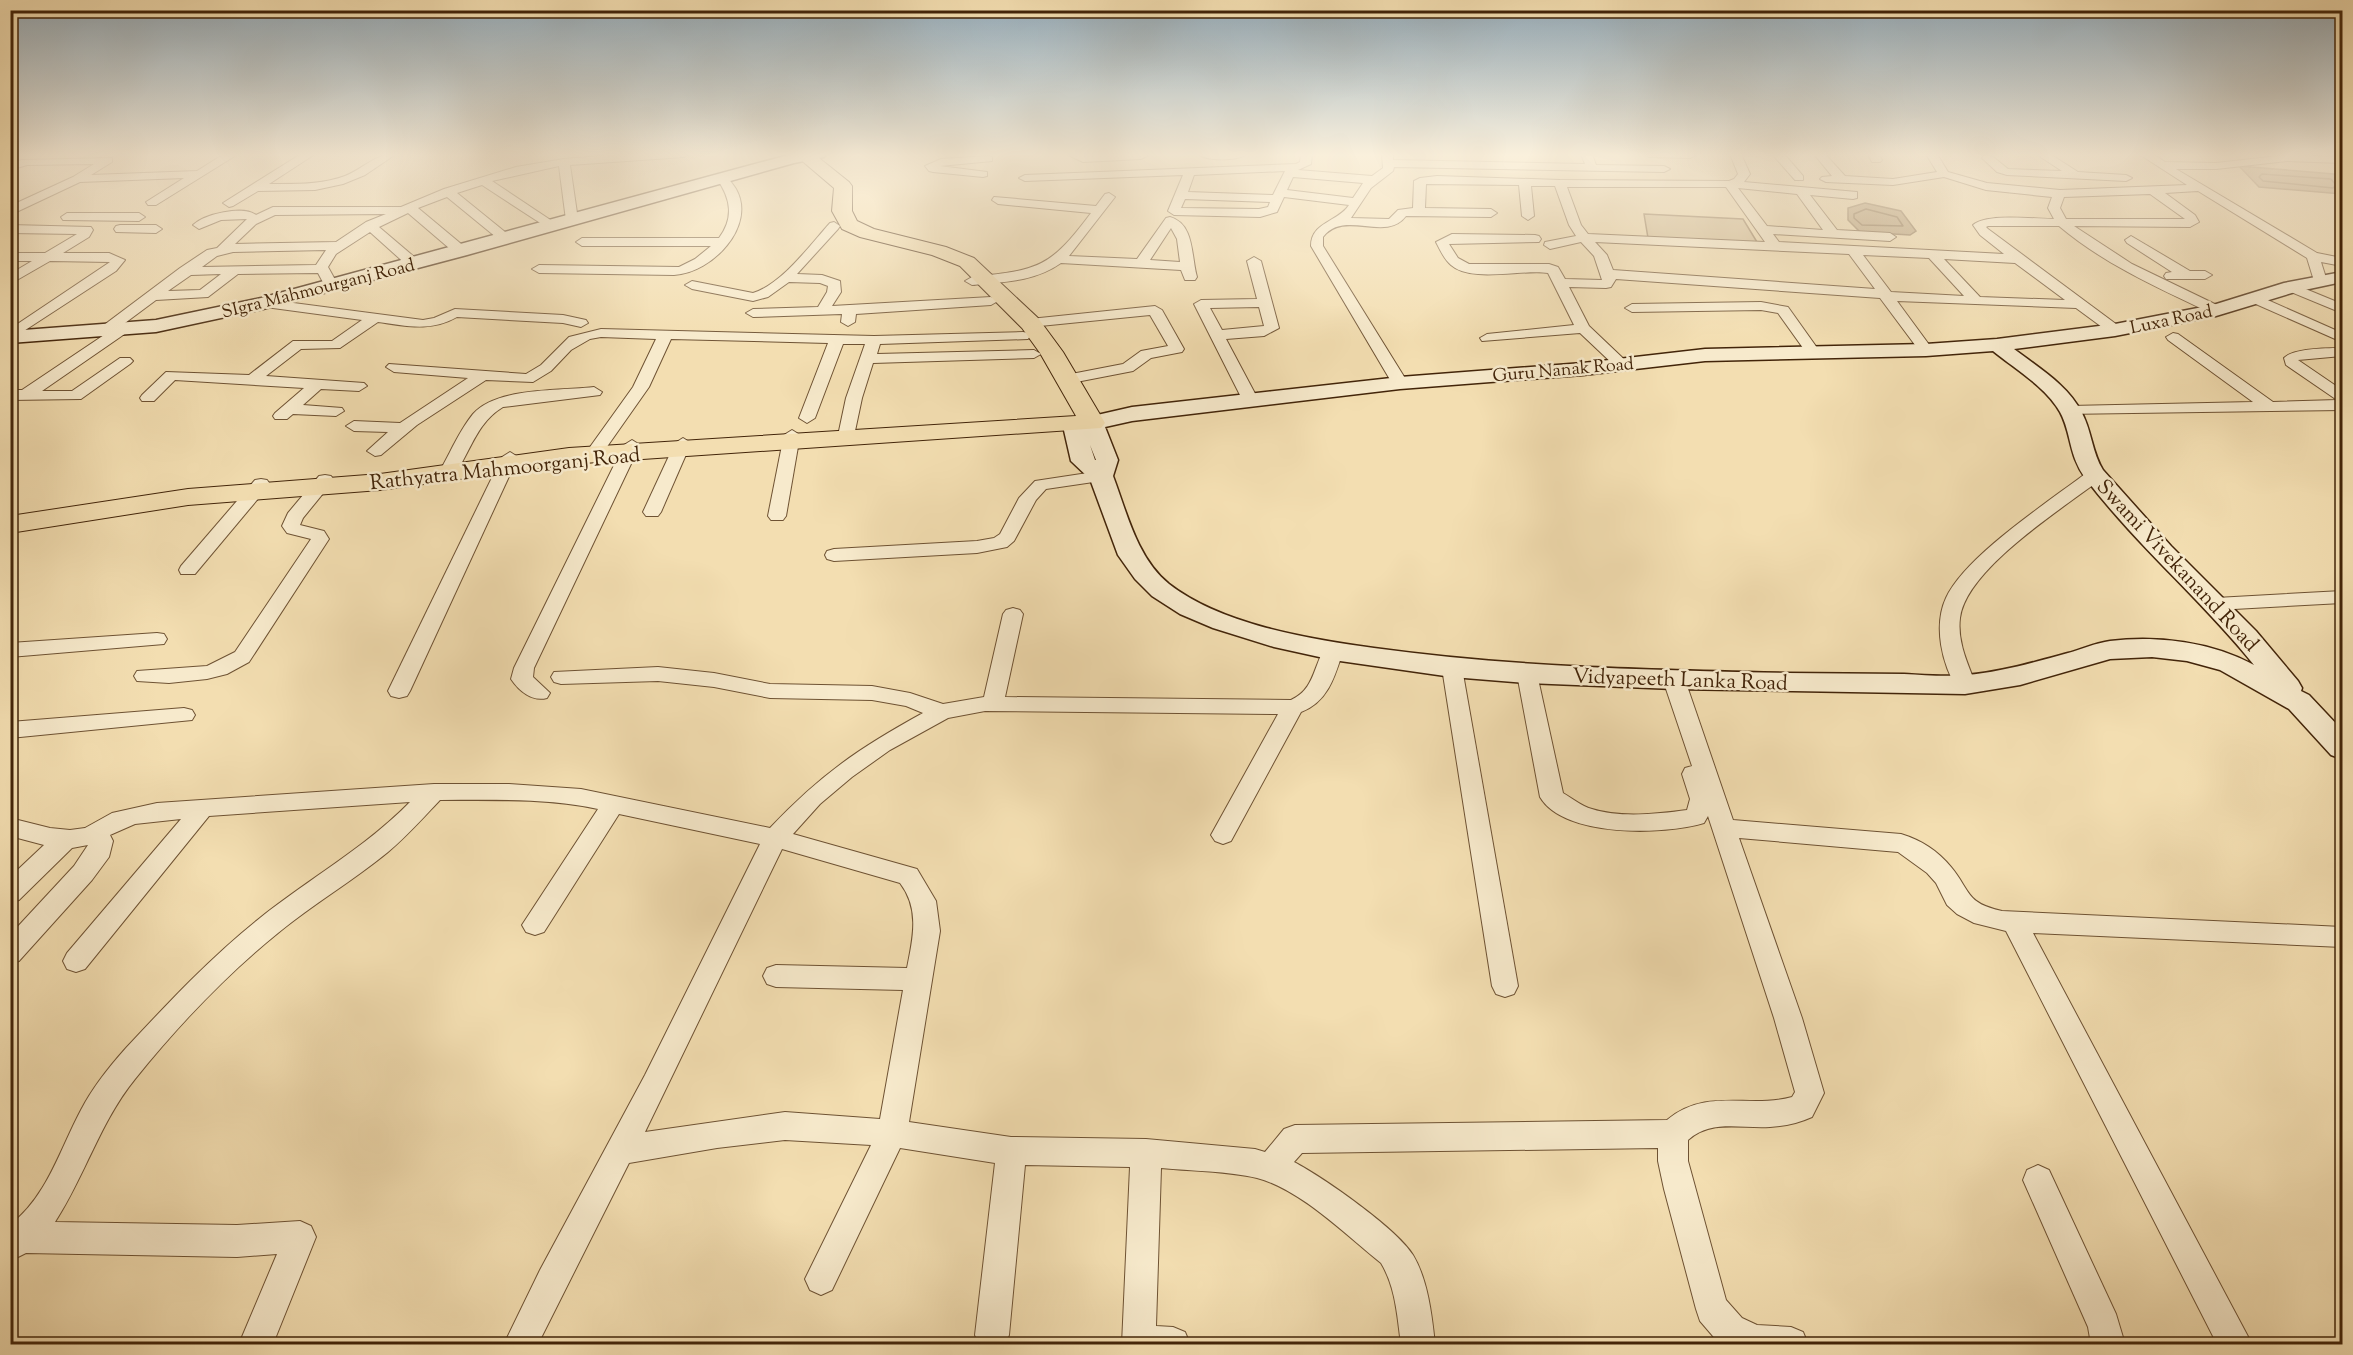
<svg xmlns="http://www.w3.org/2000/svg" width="2353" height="1355" font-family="'Sorts Mill Goudy',serif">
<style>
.green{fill:#d5be94;stroke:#8c714e;stroke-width:1.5}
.water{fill:#b79f78;stroke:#886e4c;stroke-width:1.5}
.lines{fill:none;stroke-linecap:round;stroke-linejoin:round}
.shore{stroke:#7c6240;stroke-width:1.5}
.street-casing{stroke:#6e5233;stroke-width:2}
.secondary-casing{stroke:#422409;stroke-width:3}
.primary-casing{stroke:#422409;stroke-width:2}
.street{fill:#f7eacc;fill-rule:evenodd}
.secondary{fill:#f7eacc;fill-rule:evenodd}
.primary{fill:#f3deb1;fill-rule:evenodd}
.labels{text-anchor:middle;stroke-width:5;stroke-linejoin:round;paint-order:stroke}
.far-street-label{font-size:18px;fill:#422409;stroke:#f7eacc}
.street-label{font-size:21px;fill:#422409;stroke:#f7eacc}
</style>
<rect width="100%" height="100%" fill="#f3deb1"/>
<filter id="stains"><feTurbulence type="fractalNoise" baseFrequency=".00333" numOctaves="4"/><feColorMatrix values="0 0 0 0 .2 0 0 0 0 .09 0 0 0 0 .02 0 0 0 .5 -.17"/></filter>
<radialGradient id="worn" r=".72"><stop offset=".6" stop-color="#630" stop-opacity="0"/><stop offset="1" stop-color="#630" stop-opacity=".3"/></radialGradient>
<!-- green -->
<polygon class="green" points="1644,214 1743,219 1757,242 1648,238"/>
<!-- water -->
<g class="water">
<polygon points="2239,166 2334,174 2342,180 2342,194 2259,187"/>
<polygon points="1865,203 1901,211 1916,231 1910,235 1860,232 1848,220 1848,208"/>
</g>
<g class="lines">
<!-- shore -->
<g class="shore">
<polygon points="2262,174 2331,179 2336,185 2333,188 2263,181 2259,177"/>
<polygon points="1866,209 1897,217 1903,226 1862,225 1854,218 1854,214"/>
</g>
<defs>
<g id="street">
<polygon points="224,154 238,154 156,205 148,205 146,202 184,178 80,182 10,215 10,206 73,177 94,164 27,165 10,170 10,163 22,160 112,158 112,162 91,175 197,171"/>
<path d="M301,154H315L269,184C294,184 321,185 345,176C365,168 374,154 396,154L365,175L343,184L315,190L258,191L233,206L229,207L223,203Z"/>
<path d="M624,154H689L684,157L570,165L578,220L572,224L566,220L559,166L492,181L555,223L557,226L551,230L482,185L457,193L510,236L512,239L510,242H502L447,197L418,208L466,248L467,251L461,255L456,254L408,213L379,227L419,261L421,264L419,267H409L370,232L336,254L328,267L338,285L336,288H326L318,273L238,274L208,297L156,300L121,326L128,330L126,333L42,391H72L120,358H130L133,361L130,364L81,399L10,400V390H22L104,335L98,331L100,328L180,268L207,250L217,248L247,219L221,220L199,229L193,225C204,214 243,205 256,215L273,207H401L444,189L516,167L564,159ZM386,214L366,222L336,242L235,244L256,224L275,215ZM326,250L316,265L202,267L217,256L233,252ZM221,274L200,290L168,291L191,275Z"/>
<polygon points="1066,154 1146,154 1147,156 1141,159 1083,162"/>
<path d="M1199,154H1244L1245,155C1236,161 1205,161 1199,154Z"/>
<path d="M1301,154H1312L1311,164L1298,170L1372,176L1383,168L1382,154H1393V160L1585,164L1581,154H1592L1596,165L1664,166L1670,169L1664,172L1394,167L1393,171L1371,188L1351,218L1389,219L1398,210L1413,208L1414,181L1420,178L1437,176L1560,180L1729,181L1734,179L1738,174L1730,154H1741L1750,174L1744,182L1857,192V198L1853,199L1810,195L1837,230L1890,233L1896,237L1890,241L1773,234L1779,242L2004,254L1980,235L1973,225C1986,213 2035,219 2054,219L2048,208L2052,197L1986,190L1944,177L1893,185L1826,182L1820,179L1822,177L1832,176L1814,154H1825L1845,176L1893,179L1937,172L1926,154H1937L1948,172L1987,183L2060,190L2187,185L2139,154H2153L2165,162L2216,163L2287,155L2342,157V163L2287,161L2216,169H2176L2317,253L2342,258V266L2321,262L2327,281L2320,285L2315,284L2307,258L2198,191L2165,193L2195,215L2199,222L2190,227L2074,226L2132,264L2221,307L2223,310L2221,313H2211C2158,288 2104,264 2059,226H1988L1986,227L1988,229L2120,327L2122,330L2120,333H2110L2076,308L1897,301L1933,350L1926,354L1921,353L1880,298L1616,279L1611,287L1606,288L1569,287L1589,326L1629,364L1621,369L1616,367L1580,333L1482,341L1480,338L1487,334L1574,325L1548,273C1523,269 1471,283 1451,265C1444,259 1440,250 1436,242L1452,234L1535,235L1539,236L1541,239L1539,242L1449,244L1458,258L1469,264H1549L1558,267L1565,279L1602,280L1594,256L1581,242L1550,249L1544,245L1545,242L1576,236L1569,225L1555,186H1531L1534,216L1528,220L1522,216L1519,185L1426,184L1425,208L1491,209L1497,213L1491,217L1406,216C1386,243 1344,209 1323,237V246L1408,383L1400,388L1392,383L1311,246C1311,222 1338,222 1349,205L1284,197L1277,212L1260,217L1174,215L1168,211L1183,175L1025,181L1019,178L1025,175L1296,164L1300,162ZM1285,171L1273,195L1188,192L1194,175ZM1293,177L1363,183L1353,198L1287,190ZM1567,187H1726L1765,242L1588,234L1581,225ZM1738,188L1797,194L1823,230L1767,226ZM2150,194L2185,219H2066L2060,208L2064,197ZM1185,199L1270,202L1268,207L1259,209L1181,208ZM1595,242L1849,254L1875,289L1613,270L1607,255ZM1863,255L1929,258L1964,296L1891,292ZM1944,259L2015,263L2065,300L1980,297Z"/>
<polygon points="1644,154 1695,154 1696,155 1690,158 1649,157"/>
<polygon points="1772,154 1784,154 1803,176 1803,180 1795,180"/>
<polygon points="1868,154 1879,154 1882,160 1880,162 1872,162"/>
<polygon points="2036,154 2050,154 2078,172 2126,175 2132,178 2126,181 2007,175 1997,172 1982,158 1984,156 1992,156 2008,169 2062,171"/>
<polygon points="988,156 992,157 992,161 940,166 987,172 987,176 983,177 933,172 929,171 925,166 941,159"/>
<path d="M723,176C729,178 732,183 736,189C757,226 712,273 674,275L539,273L532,269L539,265L679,267L695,259L711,246H582L576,242L582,238H719C734,218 731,199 717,179Z"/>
<path d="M1109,193L1115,197L1069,256L1137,259L1166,218L1170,217C1195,224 1191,257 1197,277L1195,280H1185L1181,270L1061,263C1034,282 1003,282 972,285L965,281L972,277C1039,270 1050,268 1091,213L998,204L992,200L994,197L1096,206L1105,194ZM1171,228L1177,239L1180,262L1150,260Z"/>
<polygon points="67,213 139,213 145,217 139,221 63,220 61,217"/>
<path d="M834,222L840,226L838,229L797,274L822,275L840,281L841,292L832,306L991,297L998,301L991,305L856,314L855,322L848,326L841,322L842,314L753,317L746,313L753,309L818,307L827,292L828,286L820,283L789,282L768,297L753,301L692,289L685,285L692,281L753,293C782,284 810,245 830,223Z"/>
<polygon points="10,225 91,227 93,230 89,237 63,253 109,253 125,260 116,271 10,340 10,329 110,262 50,261 10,284 10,274 32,261 10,261 10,253 45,253 77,234 10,233"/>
<polygon points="120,225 156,225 162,229 156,233 116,232 114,229 116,226"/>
<polygon points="2131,236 2190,271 2205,271 2212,275 2205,279 2166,279 2164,276 2166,273 2172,272 2127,243 2125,240"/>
<path d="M1254,257L1261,261L1279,328L1264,336L1226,339L1259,401L1251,406L1243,401L1194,304L1201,300L1257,299L1247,261ZM1259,307L1264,326L1222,330L1210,308Z"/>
<polygon points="2291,283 2342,304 2342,313 2286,290 2284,287"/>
<polygon points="2254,294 2342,333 2342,342 2249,301 2247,298 2249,295"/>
<path d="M263,299L423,320L434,318L455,309L563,315L586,320L588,323L581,327L563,323L457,317C431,332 407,326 378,322L340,348L301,349L266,376L364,383L367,386L359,391L321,389L303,405L342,408L344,411L336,416L293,414L287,419H275L273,416L275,413L304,388L175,380L154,401H142L140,398L142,395L166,372L249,375L293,341H332L362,320L258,306L256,303Z"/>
<polygon points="1761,302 1788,307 1820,352 1818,355 1808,355 1778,313 1761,310 1632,312 1625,308 1632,304"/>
<polygon points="1155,306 1162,310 1184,349 1182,352 1151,358 1133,371 1066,384 1058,379 1061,376 1123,364 1141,351 1168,346 1150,315 1030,327 1023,323 1030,319"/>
<polygon points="601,329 874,336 1023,332 1028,333 1030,336 1028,339 880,344 877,354 1034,350 1041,354 1034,358 873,363 862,398 855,431 847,436 839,431 846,398 865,344 843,344 815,418 807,423 799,418 828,343 671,339 649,387 604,451 598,452 590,447 633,387 656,339 601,337 590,339 571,350 551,371 533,382 486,380 417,425 381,455 375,456 367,451 388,432 354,431 346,426 354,421 400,423 468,378 394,372 386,367 389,364 526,374 541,365 569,337"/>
<path d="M2173,333L2178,334L2273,402L2337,400L2286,365L2284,358C2293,348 2328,348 2342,348V356L2298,360L2342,390V410L2064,414L2062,411L2064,408L2070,406L2253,402L2168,340L2166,337Z"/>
<path d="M594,387L602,392L600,395L503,407C478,422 472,447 457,471H445L442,467C452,449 460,430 473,414C497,387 559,391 594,387Z"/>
<polygon points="792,430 800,435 786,516 783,520 771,520 768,516 784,435"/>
<polygon points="683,438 691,443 661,512 658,516 646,516 643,512 675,443"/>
<path d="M632,440L640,445L534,668L533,677L550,693L547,698C532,702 519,691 511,679L514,668L624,445Z"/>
<polygon points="510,452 518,457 410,691 407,696 399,698 391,696 388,691 502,457"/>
<path d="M2095,470L2101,471L2104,475L2101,479C2062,509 1966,569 1960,618C1957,642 1968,664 1976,685L1972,690L1965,692L1958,690C1942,665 1933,626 1946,598C1966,555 2050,501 2089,471Z"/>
<polygon points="1101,471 1107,472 1110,476 1107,480 1046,489 1036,500 1014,541 1007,547 977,553 834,561 827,559 825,555 827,551 834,549 977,541 994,538 1000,534 1019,498 1035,481"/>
<polygon points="325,475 331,476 334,480 303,518 300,525 324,531 329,539 249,662 227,674 207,679 169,683 137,681 134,676 137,671 207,666 235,652 311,539 287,533 282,526 288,513 319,476"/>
<polygon points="261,479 267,480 270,484 267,488 195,574 181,574 179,570 181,566 255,480"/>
<polygon points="2342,591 2342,603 2216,610 2209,608 2206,604 2209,600 2216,598"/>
<path d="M1013,608L1020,610L1023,614L1005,697L1291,700C1315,689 1313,666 1326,646L1333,644L1340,646L1343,651C1335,676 1328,702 1301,712L1231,841L1223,844L1215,841L1211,835L1278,714L985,711L948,718L890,750L852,777L820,804L793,834L917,869L936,901L940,931L909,1122L1011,1137L1146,1139L1255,1149L1265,1152L1284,1129L1295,1125L1667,1120C1707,1087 1748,1109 1792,1097L1795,1092L1774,1018L1708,816L1704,823C1665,835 1564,838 1540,797L1517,674L1520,669L1527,667L1534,669L1537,674L1563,793C1572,798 1581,806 1592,809C1620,818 1657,814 1687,810L1690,799L1682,774L1685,768L1692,766L1663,680L1667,675L1674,673L1681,675L1685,680L1733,820L1901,834C1921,840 1938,851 1951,867C1971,891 1965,903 2002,911L2342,927V947L2033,933L2252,1344H2217L2006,931L1974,923L1957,914L1947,905L1936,883L1927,873L1898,852L1739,838L1802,1018L1824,1093L1812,1117C1799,1123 1785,1126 1770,1127C1741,1129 1712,1119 1688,1140V1161L1726,1300L1742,1318L1757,1325L1791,1327L1803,1332L1808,1344H1724L1718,1342L1700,1321L1696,1309L1664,1189L1658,1161V1148L1302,1153L1294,1162C1324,1178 1396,1228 1413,1255C1428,1280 1432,1316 1435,1344H1401C1397,1316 1396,1288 1381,1263C1346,1235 1300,1189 1257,1178C1229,1171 1190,1171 1161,1168L1156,1326L1173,1327L1185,1332L1190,1344H1122L1130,1167L1025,1165L1009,1335L1005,1344H979L975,1335L995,1163L900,1148L832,1290L821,1295L810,1290L805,1279L871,1145L785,1140L717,1148L629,1163L538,1344H504L540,1270L645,1075L760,844L619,814L544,932L535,935L526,932L522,925L598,809C547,798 492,800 440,800C423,818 407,836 388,852C353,881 313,904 278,933C227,974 176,1028 135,1079C100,1122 85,1176 55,1222L237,1225L300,1221L311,1226L316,1237L273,1344H239L277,1254L237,1257L26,1253L10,1261V1225C47,1197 60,1149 81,1110C93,1087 109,1067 126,1048C168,1003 211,957 260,918C310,878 365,848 410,802L209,816L85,969L76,972L67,969L63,961L67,953L181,819L135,824L110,835L113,841L109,857L92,880L19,961L10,964V935L74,866L88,845L72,848L19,900L10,903V877L44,845L10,836V818L50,828L70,830L85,828L112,813L157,803L434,784H509L581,789L770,828C820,775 859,748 923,713L906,706L872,700L770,698L714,687L658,681L561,684L554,682L551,677L554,672L658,667L714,673L770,684L872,686L910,693L943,704L984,697L1003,614L1006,610ZM782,849L900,883C920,909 913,938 907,968L776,965L767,968L763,976L767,984L776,987L903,990L880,1119L785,1112L645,1132Z"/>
<polygon points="157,633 164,634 167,639 164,644 10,657 10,643"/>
<polygon points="1452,661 1459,663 1462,668 1518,986 1514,994 1505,997 1496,994 1492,986 1442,668 1445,663"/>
<polygon points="184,708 192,710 195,715 192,720 10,738 10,722"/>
<polygon points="2038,1165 2049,1170 2116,1314 2125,1344 2091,1344 2088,1327 2023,1180 2027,1170"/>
</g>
<g id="secondary">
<polygon points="792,154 826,154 824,157 794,163 467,255 263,309 156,332 10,343 10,331 156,320 261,298"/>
<path d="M2342,272V282L2295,292L2216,316L2115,336L2014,349C2039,368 2068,385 2082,413C2092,432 2092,453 2103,470L2171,546L2256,631L2298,681L2302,688L2301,691L2309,695L2342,730V759L2331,755L2289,709L2220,670L2187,661L2152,657L2110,659L2020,685L1965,694L1674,689L1527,683L1452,677L1333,660L1274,647L1213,628L1180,614L1152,596L1135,579L1118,555L1090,479L1071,461L1063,426L1066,421L1074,419L1082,422L1084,418L1132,407L1400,377L1583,363L1705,349L1926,344L1997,339L2115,324L2213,305L2284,283ZM1993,351C2015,369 2046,387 2060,412C2072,434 2068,455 2086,479C2137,546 2202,600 2254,665C2212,642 2157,635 2110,641C2096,643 2082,649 2068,653C2035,662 2001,672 1966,675C1946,677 1924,675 1904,674C1865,674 1826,673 1787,673C1648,670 1511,667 1374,648C1309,639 1222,625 1169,584C1137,558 1127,513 1113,476L1118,460L1105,427L1132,421L1400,389L1583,375L1705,361L1926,356ZM1090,445L1096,460H1095Z"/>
</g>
<polygon id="primary" points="794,154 814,154 849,182 852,186 852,211 857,221 874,229 946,247 974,258 1038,318 1063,352 1105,423 1101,428 569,464 380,490 188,505 10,533 10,516 188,489 380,474 569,448 1076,416 1040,353 1022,328 960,266 932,255 860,237 842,229 832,211 834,188"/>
</defs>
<!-- street casing -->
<use href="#street" class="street-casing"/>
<!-- secondary casing -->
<use href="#secondary" class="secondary-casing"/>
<!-- primary casing -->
<use href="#primary" class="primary-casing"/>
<!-- street -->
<use href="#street" class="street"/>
<!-- secondary -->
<use href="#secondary" class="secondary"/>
<!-- primary -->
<use href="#primary" class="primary"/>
</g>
<!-- sky -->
<linearGradient id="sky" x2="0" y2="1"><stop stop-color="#94acbb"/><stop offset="0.45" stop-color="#faf0dc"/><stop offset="1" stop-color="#faf0dc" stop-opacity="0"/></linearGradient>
<rect width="2353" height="344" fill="url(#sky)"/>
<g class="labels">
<!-- far-street labels -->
<g class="far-street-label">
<text transform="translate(318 288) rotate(-14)" y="6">SIgra Mahmourganj Road</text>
<text transform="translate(2171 319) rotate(-12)" y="6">Luxa Road</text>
<text transform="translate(1563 369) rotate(-5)" y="6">Guru Nanak Road</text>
</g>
<!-- street labels -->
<g class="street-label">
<text transform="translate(505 468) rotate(-6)" y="7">Rathyatra Mahmoorganj Road</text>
<text transform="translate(2178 565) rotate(47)" y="7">Swami Vivekanand Road</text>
<text transform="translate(1680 679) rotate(2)" y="7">Vidyapeeth Lanka Road</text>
</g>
</g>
<!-- margin -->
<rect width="2353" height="1355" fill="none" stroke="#f3deb1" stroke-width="36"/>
<rect x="12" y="12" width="2329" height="1331" fill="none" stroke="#422409" stroke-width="3"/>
<rect x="18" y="18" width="2317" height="1319" fill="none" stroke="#422409" stroke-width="1.5"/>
<rect width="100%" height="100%" filter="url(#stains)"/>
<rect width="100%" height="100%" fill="url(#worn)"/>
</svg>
